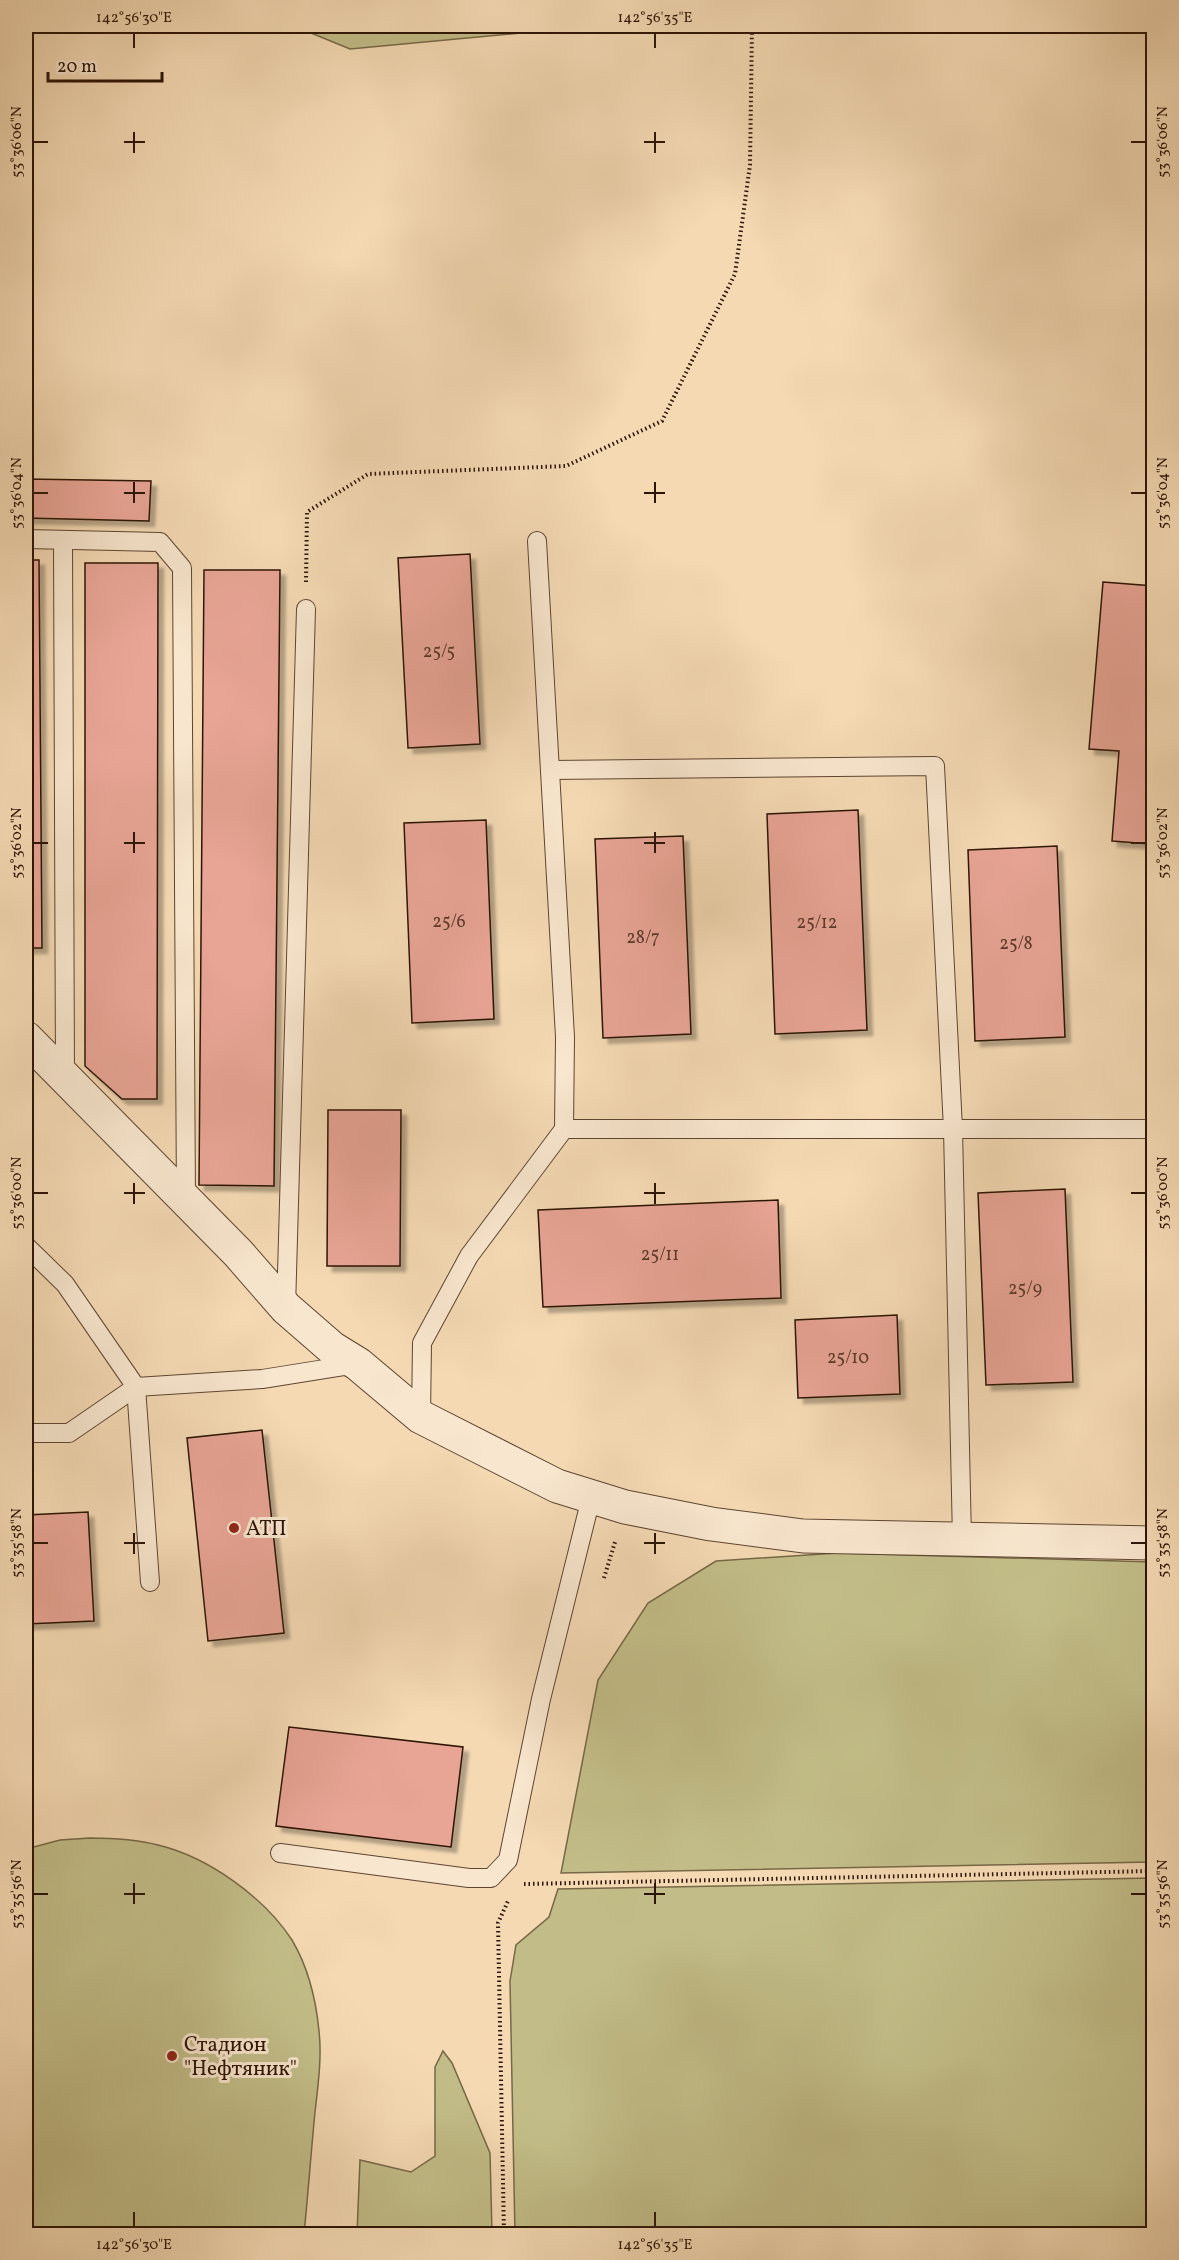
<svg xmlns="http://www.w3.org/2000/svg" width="1179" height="2260" font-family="Vollkorn,serif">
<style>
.green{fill:#c2bd88;stroke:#776847;stroke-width:1.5}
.building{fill:#e8a495;stroke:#2c1406;stroke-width:1.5;filter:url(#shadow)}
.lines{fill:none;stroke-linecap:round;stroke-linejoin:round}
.service-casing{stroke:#5e4531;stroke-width:20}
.minor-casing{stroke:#5e4531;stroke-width:35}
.path{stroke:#2c1406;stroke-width:4;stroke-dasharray:1.5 3;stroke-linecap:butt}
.service{stroke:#f8e6ce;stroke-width:18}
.minor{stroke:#f8e6ce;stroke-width:33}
.ticks{fill:none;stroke:#2c1406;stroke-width:2}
.poi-dot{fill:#8f2418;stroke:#f8e6ce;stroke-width:2}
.labels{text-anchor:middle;stroke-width:6;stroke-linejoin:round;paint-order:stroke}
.number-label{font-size:18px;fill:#5b382a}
.poi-label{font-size:21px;fill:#2c1406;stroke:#f8e6ce;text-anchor:start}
.neatline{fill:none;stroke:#2c1406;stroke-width:2}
.ticks-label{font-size:15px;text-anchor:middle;fill:#2c1406}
</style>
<defs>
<filter id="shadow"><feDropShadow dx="5.5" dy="5.5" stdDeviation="1.5" flood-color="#0004"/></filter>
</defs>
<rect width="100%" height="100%" fill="#f4d9b3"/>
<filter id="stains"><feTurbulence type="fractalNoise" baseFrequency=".00333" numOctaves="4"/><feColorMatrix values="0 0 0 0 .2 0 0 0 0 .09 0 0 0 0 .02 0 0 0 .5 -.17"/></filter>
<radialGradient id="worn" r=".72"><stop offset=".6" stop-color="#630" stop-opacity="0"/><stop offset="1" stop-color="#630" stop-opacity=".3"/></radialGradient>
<!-- green -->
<g class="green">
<polygon points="294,26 597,26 350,49"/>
<polygon points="838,1553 1153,1562 1153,1862 561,1873 598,1680 648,1603 716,1561"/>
<path d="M90,1838C113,1838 135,1839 158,1845C208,1857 264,1897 292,1940C308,1967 316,2000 319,2031C322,2057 318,2086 315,2112C311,2153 308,2194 304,2234H26V1849L60,1840Z"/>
<polygon points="1153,1878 1153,2234 515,2234 510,1981 516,1945 549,1917 558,1889"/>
<polygon points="443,2051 452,2063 490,2153 492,2234 357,2234 360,2160 411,2172 435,2156 435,2067"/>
</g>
<!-- building -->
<g class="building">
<polygon points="26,479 151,481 149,521 26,518"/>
<polygon points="470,554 480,744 408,748 398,558"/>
<polygon points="26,560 39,560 42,948 26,948"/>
<polygon points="85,563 158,563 157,1099 122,1099 85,1066"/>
<polygon points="204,570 280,570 274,1186 199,1185"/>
<polygon points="1103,582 1154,586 1154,813 1151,844 1112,841 1119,751 1089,749"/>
<polygon points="858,810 867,1030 775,1034 767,814"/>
<polygon points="486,820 494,1019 412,1023 404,823"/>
<polygon points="683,836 691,1034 603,1038 595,839"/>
<polygon points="1057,846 1065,1037 975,1041 968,850"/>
<polygon points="328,1110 401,1110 400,1266 327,1266"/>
<polygon points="1065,1189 1073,1382 986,1385 978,1193"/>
<polygon points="778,1200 781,1298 543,1307 538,1210"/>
<polygon points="897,1315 900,1394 798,1398 795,1320"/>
<polygon points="262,1430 284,1633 208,1641 187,1438"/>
<polygon points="88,1512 94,1621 26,1624 26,1515"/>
<polygon points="289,1727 463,1747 451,1847 276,1826"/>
</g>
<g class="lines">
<defs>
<g id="service">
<polyline points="26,539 160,542 182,568 186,1199"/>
<polyline points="63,540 65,1078"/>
<polyline points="550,770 935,766 953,1129 962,1539"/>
<polyline points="564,1129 1154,1129"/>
<polyline points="26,1246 65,1284 136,1387 150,1582"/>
<polyline points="286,1308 306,609"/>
<polyline points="421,1417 422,1343 469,1256 564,1129 565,1037 537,541"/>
<polyline points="26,1433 69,1433 136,1387 262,1379 356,1364"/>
<polyline points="280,1853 469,1878 491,1878 508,1860 541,1699 591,1498"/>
</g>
<polyline id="minor" points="26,1038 238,1253 286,1308 332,1348 358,1364 421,1417 557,1486 625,1507 711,1524 803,1536 1154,1543"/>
</defs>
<!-- service casing -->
<use href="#service" class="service-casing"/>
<!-- minor casing -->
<use href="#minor" class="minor-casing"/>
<!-- path -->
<g class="path">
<polyline points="306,582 307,512 368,474 566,466 662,421 735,274 750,165 752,26"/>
<polyline points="604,1578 615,1542"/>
<polyline points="524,1884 1154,1871"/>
<polyline points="504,2234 498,1923 508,1901"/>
</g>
<!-- service -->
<use href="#service" class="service"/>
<!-- minor -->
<use href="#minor" class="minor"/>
</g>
<!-- ticks -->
<path class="ticks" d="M134,33V48M655,33V48M134,132V153M655,132V153M33,142H48M124,142H145M644,142H665M1131,142H1146M134,482V503M655,482V503M33,493H48M124,493H145M644,493H665M1131,493H1146M134,832V853M655,832V853M33,843H48M124,843H145M644,843H665M1131,843H1146M134,1183V1204M655,1183V1204M33,1193H48M124,1193H145M644,1193H665M1131,1193H1146M134,1533V1554M655,1533V1554M33,1543H48M124,1543H145M644,1543H665M1131,1543H1146M134,1883V1904M655,1883V1904M33,1894H48M124,1894H145M644,1894H665M1131,1894H1146M134,2212V2227M655,2212V2227"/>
<!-- markers -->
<g class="poi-dot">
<circle cx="234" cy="1528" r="6"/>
<circle cx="172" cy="2056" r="6"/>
</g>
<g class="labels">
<!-- number labels -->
<g class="number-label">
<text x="439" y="657">25/5</text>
<text x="449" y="927">25/6</text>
<text x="817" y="928">25/12</text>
<text x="643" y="943">28/7</text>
<text x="1016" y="949">25/8</text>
<text x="660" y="1260">25/11</text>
<text x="1025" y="1294">25/9</text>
<text x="848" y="1363">25/10</text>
</g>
<!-- poi labels -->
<g class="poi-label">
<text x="246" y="1535">АТП</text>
<text x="184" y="2051">Стадион<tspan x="184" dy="24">"Нефтяник"</tspan></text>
</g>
</g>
<!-- margin -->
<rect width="1179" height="2260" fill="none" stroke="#f4d9b3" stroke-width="66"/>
<!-- scale -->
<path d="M48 72v9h114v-9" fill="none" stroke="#2c1406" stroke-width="3"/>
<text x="57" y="72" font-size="18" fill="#2c1406" stroke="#f8e6ce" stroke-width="4.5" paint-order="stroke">20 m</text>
<rect x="33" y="33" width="1113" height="2194" class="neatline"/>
<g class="ticks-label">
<text x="134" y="22">142°56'30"E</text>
<text x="655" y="22">142°56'35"E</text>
<text transform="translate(16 142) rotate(-90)" y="5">53°36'06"N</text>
<text transform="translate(1162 142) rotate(-90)" y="5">53°36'06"N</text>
<text transform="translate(16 493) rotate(-90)" y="5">53°36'04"N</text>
<text transform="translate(1162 493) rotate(-90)" y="5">53°36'04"N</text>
<text transform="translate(16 843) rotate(-90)" y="5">53°36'02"N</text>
<text transform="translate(1162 843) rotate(-90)" y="5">53°36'02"N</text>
<text transform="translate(16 1193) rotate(-90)" y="5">53°36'00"N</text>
<text transform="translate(1162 1193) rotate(-90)" y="5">53°36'00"N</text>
<text transform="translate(16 1543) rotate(-90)" y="5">53°35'58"N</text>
<text transform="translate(1162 1543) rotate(-90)" y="5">53°35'58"N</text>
<text transform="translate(16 1894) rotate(-90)" y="5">53°35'56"N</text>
<text transform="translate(1162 1894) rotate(-90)" y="5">53°35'56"N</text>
<text x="134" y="2249">142°56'30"E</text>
<text x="655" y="2249">142°56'35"E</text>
</g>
<rect width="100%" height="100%" filter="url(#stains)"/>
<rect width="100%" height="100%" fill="url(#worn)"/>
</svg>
